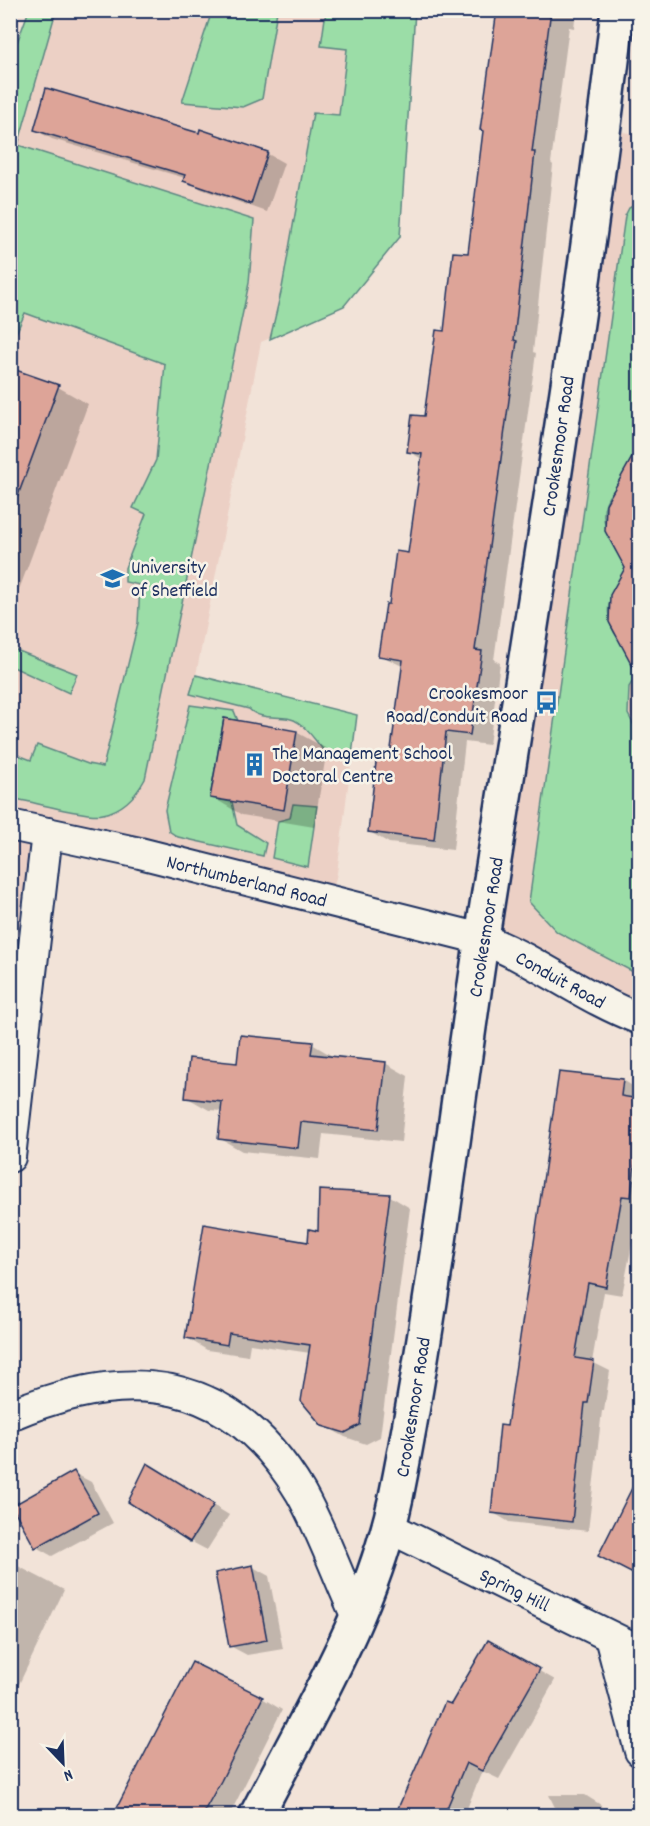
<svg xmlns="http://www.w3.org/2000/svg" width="650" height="1826" font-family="Dekko,sans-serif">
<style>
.built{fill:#ecd0c5}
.green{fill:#9bdda7;stroke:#5b8682;stroke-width:1.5}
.shadow{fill:#0003}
.building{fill:#dda498;stroke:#1b2f5e;stroke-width:1.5}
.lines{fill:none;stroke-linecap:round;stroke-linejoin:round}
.minor-casing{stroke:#1b2f5e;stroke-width:34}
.tertiary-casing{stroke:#1b2f5e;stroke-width:38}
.minor{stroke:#f7f3e8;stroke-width:30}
.tertiary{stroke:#f7f3e8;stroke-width:33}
.labels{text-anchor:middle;stroke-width:5;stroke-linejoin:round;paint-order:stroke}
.street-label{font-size:20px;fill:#1b2f5e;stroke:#f7f3e8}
.poi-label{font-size:20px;fill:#1b2f5e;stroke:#f7f3e8;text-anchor:start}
</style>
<rect width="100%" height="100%" fill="#f2e3d8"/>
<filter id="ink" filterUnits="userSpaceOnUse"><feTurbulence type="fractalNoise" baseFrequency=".0167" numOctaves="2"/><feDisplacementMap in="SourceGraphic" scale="12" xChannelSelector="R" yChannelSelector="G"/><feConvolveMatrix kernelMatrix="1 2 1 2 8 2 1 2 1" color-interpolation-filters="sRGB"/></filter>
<g filter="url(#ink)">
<!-- built -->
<g class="built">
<polygon points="29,11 415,11 400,237 344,306 261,342 196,675 357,715 337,873 331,900 47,833 11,1160 11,59"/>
<polygon points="604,130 639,134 639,1019 482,939"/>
</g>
<!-- green -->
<g class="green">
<path d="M29,10L56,11L18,145L254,220L249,283L145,779C136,796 123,810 103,814C88,818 30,801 11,798V752L31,760L37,745L88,764L103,767L138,623L140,585L125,582V568L146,514L133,508L156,460L165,364L25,313L11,345V59Z"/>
<polygon points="212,11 277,11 262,99 243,107 182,102"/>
<polygon points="326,11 415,11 400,237 344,306 270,339 282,288 313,113 339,115 347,49 321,46"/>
<path d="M636,204H639L638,475C630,480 619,484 613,491C590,517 616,550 630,573C607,587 601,618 619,639C623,645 633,648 639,651V671L629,687L628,714L638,733L640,741L639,975L557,932L529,902L625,216L629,208Z"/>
<polygon points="11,648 77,674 69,693 11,666"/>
<path d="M196,675L357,715L352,755L325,752C317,743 309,730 299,723C285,712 263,723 249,709L190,694Z"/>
<polygon points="190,705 234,711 238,721 224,718 210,798 232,802 237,825 266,843 263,856 178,837 169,831 165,810"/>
<polygon points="293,804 317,806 308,867 272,858 278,821 290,818"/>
</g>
<!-- shadow -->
<g class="shadow">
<polygon points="341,10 359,10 358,17"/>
<polygon points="497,10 576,10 574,28 569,27 551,163 553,165 533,352 536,353 494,660 500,663 489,745 465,742 453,850 389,843 370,832 391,757 404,667 380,655 391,606 409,554 422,459 408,451 425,418 445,333 470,255"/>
<polygon points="35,130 200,135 201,131 268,154 284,163 267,212 201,189 185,178 52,139"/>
<polygon points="10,369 58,387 88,404 10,614"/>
<polygon points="638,477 640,477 640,651 621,640"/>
<polygon points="640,671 640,731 630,714 630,687"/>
<polygon points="296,732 327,749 314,827 242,815 212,797"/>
<polygon points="312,1044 334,1057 385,1063 408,1076 401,1142 323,1134 320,1159 242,1151 219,1138 222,1111 209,1110 186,1097 238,1065"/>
<polygon points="623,1080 639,1090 640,1204 622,1295 604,1292 592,1362 610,1371 604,1411 602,1411 588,1531 509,1522 492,1512 508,1428"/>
<polygon points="390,1196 410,1208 380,1437 366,1444 345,1437 323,1425 310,1353 250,1344 248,1356 207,1350 187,1338 319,1233"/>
<polygon points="74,1473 91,1482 113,1523 52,1556 36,1547"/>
<polygon points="164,1475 229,1515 207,1550 190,1541"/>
<polygon points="626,1504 640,1511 640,1576 616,1564"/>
<polygon points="10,1562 64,1590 10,1703"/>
<polygon points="253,1567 269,1576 283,1649 247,1655 230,1646"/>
<polygon points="488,1642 555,1680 499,1779 482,1771 464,1816 397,1816 446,1704 451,1706"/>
<polygon points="262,1698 282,1710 229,1816 115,1816 140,1765"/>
<polygon points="549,1795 585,1795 601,1805 603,1816 559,1816"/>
</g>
<!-- building -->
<g class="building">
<polygon points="497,10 551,10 532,152 535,152 514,340 517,341 475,650 482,651 470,735 446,732 434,840 368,832 377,754 390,756 403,660 378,656 386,604 389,604 396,551 408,553 422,454 407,452 412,415 424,416 436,330 444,331 453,252 468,253 483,131 480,130"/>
<polygon points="46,88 199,133 200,129 268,152 251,204 183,181 185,175 34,130"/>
<polygon points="10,368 59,385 14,506 10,505"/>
<polygon points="639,445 639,678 609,622 610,595 625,568 605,531 606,504"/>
<polygon points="224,718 297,731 284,810 210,798"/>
<polygon points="240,1035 313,1042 311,1054 386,1062 378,1130 301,1122 298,1148 218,1139 222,1102 185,1098 189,1058 237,1063"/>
<polygon points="559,1072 623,1079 621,1096 639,1099 639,1126 631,1197 622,1196 606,1287 588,1283 575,1358 594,1361 588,1403 585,1403 572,1522 491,1513 500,1425 507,1426"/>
<polygon points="319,1190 390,1194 360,1425 345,1433 322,1426 301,1401 310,1345 229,1333 227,1345 185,1338 204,1224 308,1242 309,1229 318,1231"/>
<polygon points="147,1463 214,1504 190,1542 128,1502"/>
<polygon points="74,1471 98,1513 35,1548 12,1506"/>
<polygon points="639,1474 639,1577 598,1556"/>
<polygon points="253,1565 267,1640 229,1647 215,1573"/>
<polygon points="488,1640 540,1669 482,1771 466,1763 444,1815 395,1815 445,1702 451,1704"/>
<polygon points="192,1662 263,1697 221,1781 202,1815 113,1815"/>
</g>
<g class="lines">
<defs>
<g id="minor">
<path d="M10,825L140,853L482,939C537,960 584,998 640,1019"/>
<polyline points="10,1157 47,833"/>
<path d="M10,1415C129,1365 231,1374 301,1493C323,1532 338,1577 357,1617"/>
<polyline points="390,1528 640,1651"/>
<polyline points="610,1637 640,1751"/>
</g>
<path id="tertiary" d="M256,1816C309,1713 372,1611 396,1497C433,1312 454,1124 482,937C530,629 582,321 618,10"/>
</defs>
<!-- minor casing -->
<use href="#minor" class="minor-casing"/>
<!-- tertiary casing -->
<use href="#tertiary" class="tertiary-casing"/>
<!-- minor -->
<use href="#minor" class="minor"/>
<!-- tertiary -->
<use href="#tertiary" class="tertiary"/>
</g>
</g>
<!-- icons -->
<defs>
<symbol id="university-bare" viewBox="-9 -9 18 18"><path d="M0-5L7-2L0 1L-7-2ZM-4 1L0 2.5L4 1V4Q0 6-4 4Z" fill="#1f6fb2" stroke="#f7f3e8" stroke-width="2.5" paint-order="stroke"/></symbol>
<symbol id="bus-bare" viewBox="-9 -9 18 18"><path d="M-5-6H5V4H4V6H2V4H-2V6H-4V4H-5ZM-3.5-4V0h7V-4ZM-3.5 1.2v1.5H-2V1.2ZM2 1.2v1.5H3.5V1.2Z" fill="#1f6fb2" stroke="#f7f3e8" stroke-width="2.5" paint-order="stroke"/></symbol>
<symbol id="building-bare" viewBox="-9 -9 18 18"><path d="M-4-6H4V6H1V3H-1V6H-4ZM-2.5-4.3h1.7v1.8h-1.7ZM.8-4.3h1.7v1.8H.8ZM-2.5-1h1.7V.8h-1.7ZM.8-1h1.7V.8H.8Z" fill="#1f6fb2" stroke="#f7f3e8" stroke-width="2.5" paint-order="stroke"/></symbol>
</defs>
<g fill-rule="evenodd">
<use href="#university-bare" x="96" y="562" width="33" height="33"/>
<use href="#bus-bare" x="530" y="686" width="33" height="33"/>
<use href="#building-bare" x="238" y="748" width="33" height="33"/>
</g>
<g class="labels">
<!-- street labels -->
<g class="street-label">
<text transform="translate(557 446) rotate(-82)" y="7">Crookesmoor Road</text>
<text transform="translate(247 880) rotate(14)" y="7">Northumberland Road</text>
<text transform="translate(485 927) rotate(-81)" y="7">Crookesmoor Road</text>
<text transform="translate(561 979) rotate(29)" y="7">Conduit Road</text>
<text transform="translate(412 1407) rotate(-81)" y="7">Crookesmoor Road</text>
<text transform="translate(515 1589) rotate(26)" y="7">Spring Hill</text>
</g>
<!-- poi labels -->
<g class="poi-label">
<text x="131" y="573">University<tspan x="131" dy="23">of Sheffield</tspan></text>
<text x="528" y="699" text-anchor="end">Crookesmoor<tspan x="528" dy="23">Road/Conduit Road</tspan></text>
<text x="272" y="759">The Management School<tspan x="272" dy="23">Doctoral Centre</tspan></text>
</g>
</g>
<!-- margin -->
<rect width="650" height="1826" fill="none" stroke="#f7f3e8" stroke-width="36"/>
<rect x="18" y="18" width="614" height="1790" fill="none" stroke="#1b2f5e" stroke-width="2" filter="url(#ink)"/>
<!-- north arrow -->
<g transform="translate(63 1763) rotate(157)" stroke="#f7f3e8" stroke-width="4.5" paint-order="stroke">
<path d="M0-4.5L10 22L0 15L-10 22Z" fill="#1b2f5e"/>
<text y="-9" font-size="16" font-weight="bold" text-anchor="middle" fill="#1b2f5e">N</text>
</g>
</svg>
